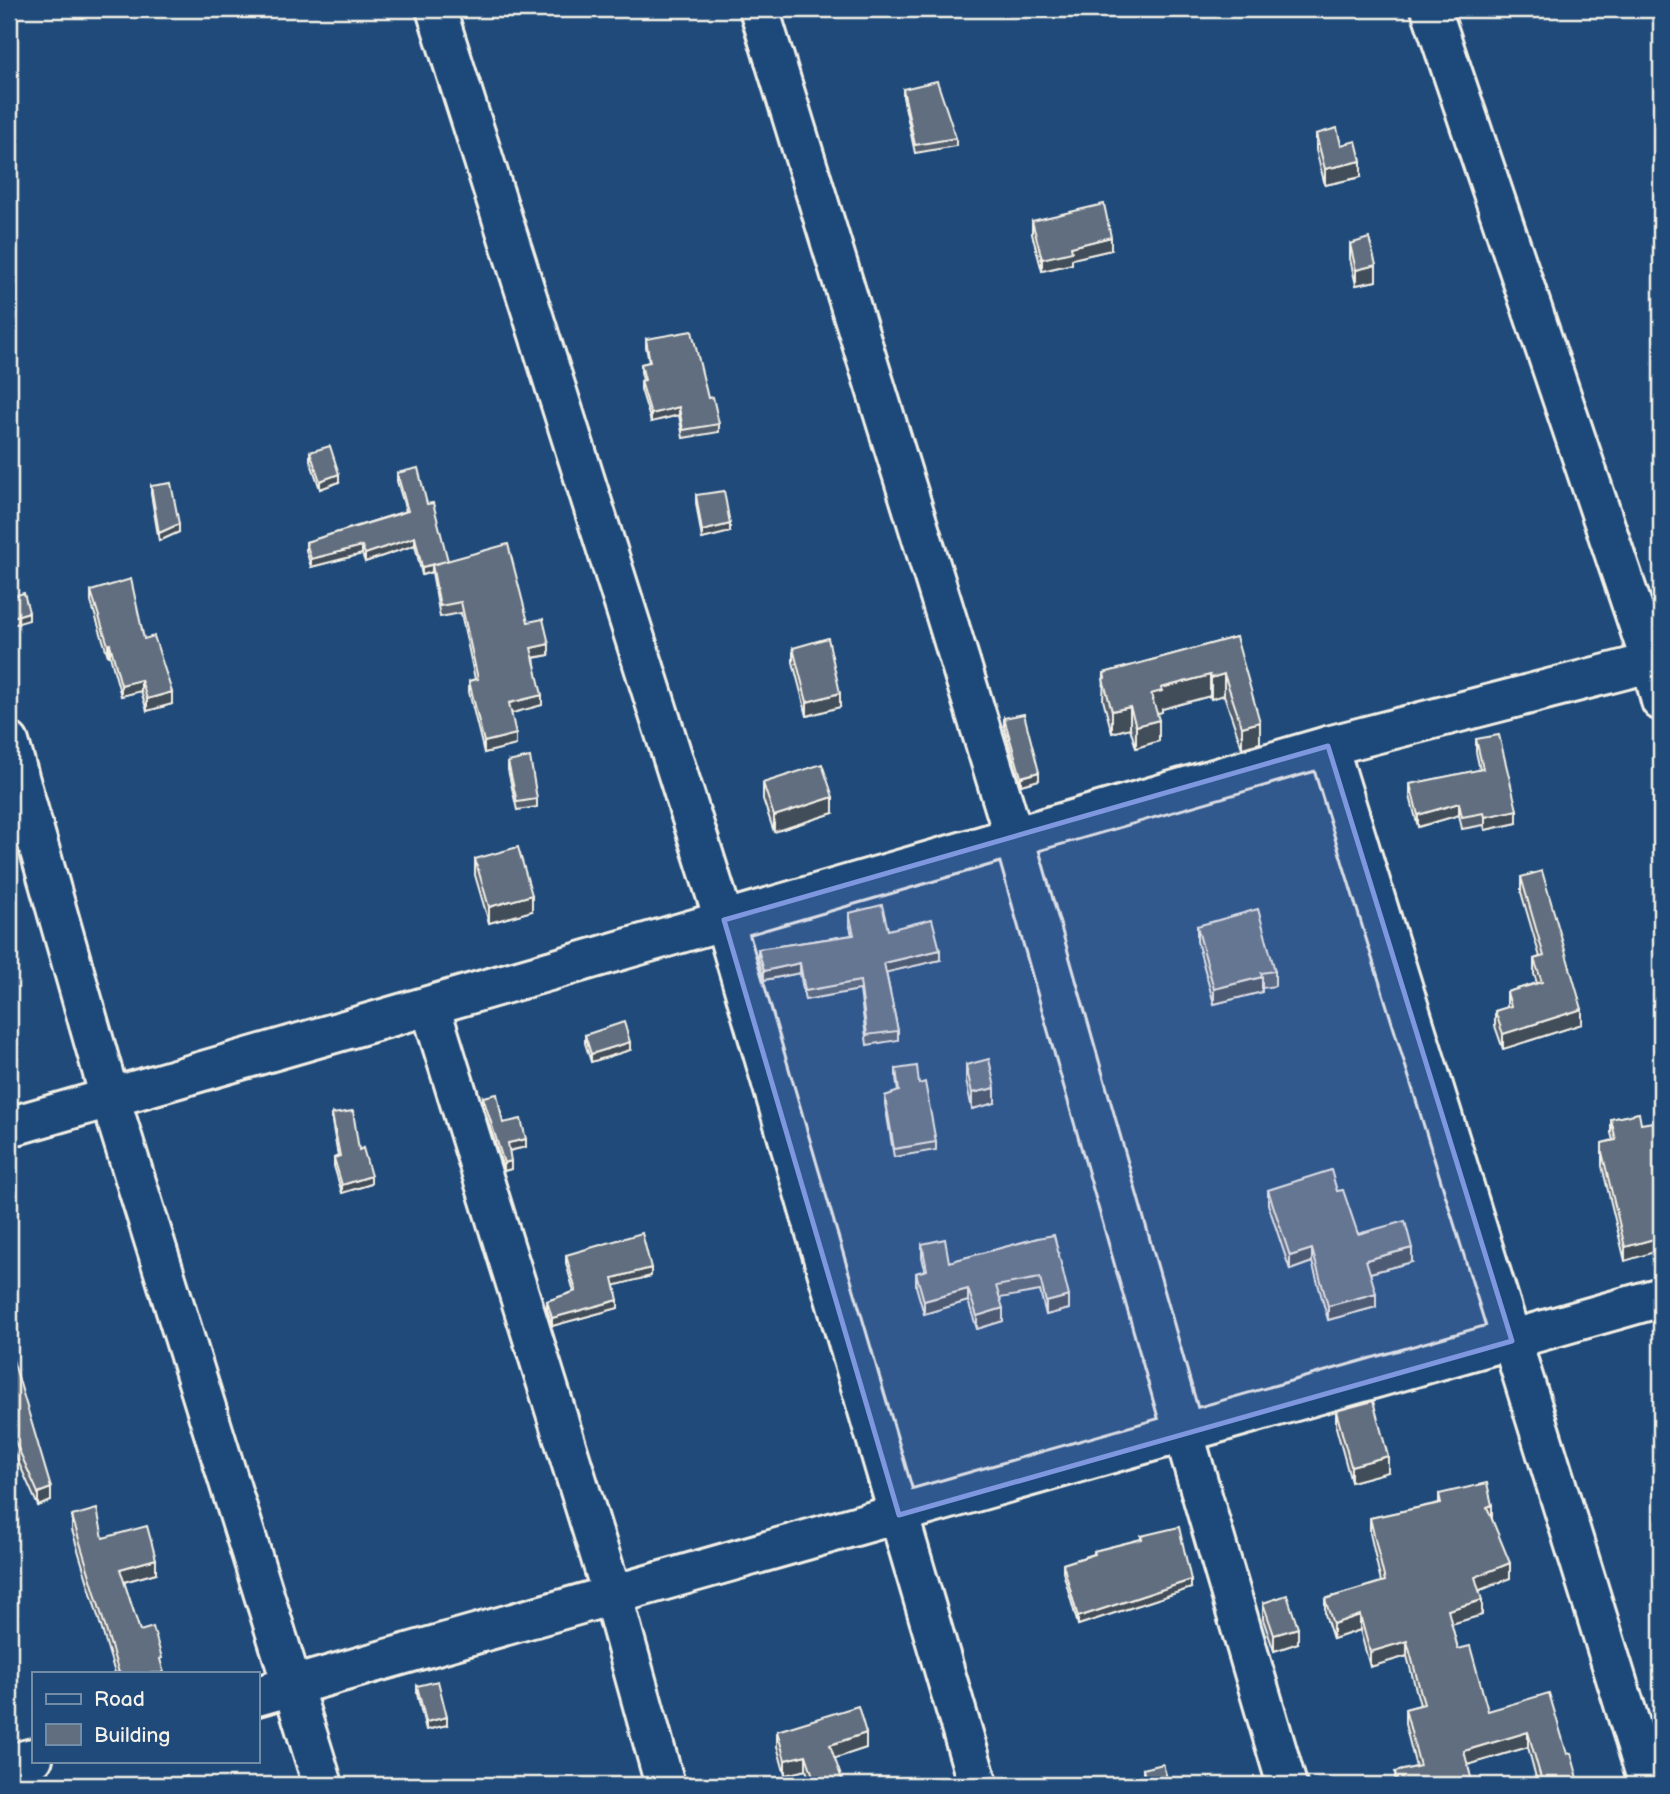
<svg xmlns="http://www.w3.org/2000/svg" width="1670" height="1794" font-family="'Balsamiq Sans',sans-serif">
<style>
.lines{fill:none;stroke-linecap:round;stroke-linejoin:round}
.minor-casing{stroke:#f4f1e8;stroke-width:44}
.minor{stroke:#1f4a7a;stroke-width:38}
.wall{fill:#535f6e;stroke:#f4f1e8;stroke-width:2}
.shaded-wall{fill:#434d5a;stroke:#f4f1e8;stroke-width:2}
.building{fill:#606e80;stroke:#f4f1e8;stroke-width:2}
.marked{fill:#7e97df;fill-opacity:0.2;stroke:#7e97df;stroke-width:5;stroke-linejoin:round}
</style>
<rect width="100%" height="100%" fill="#1f4a7a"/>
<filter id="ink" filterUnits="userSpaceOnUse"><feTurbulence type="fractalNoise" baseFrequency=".0143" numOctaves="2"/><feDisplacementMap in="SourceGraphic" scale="14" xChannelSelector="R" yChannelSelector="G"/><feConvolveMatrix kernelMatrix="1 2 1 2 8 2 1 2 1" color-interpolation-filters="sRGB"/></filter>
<g filter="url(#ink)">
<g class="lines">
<defs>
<g id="minor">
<polyline points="436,9 724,920 978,1785"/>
<polyline points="759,9 1014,837 1184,1434 1287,1785"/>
<polyline points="1431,9 1651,662 1661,701"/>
<polyline points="9,742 110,1098 323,1785"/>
<polyline points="1328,746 1649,1785"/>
<polyline points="430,1006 613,1597 665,1785"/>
<polyline points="9,1127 1328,746 1661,660"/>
<polyline points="257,1696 1661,1297"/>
<polyline points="9,1764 33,1758"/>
</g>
</defs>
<!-- minor casing -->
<use href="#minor" class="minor-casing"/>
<!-- minor -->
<use href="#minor" class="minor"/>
</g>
<!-- wall -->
<g class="wall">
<polygon points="903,89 956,138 956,146 915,153 903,97"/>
<polygon points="1316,134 1341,145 1361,177 1325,185 1316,150"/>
<polygon points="1032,221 1111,250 1072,259 1072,264 1042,271 1032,234"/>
<polygon points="1350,244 1376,281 1356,285 1350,259"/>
<polygon points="646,339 708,398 719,424 719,432 683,438 679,415 651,422 641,389 641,381 643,380 641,372 641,364 649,362 646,347"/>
<polygon points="310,452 339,482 320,489 310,460"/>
<polygon points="397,473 427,504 448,561 528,622 549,655 534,658 542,705 511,713 516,745 484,753 469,692 469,681 475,679 461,613 440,617 432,572 422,575 415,545 365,562 362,554 311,567 306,550 306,542 406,511 397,481"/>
<polygon points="151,486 179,532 159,541 151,494"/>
<polygon points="696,495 730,532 702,539 696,503"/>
<polygon points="91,591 144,639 172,704 147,711 141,691 121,696 110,656 108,656 91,602"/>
<polygon points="1236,637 1260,743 1242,748 1224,695 1211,699 1210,696 1162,709 1162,712 1157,713 1159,741 1136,748 1130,728 1112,733 1103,700 1104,673"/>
<polygon points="793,648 840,707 807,716 793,662"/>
<polygon points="1004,718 1039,780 1021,785 1004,726"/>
<polygon points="1476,739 1517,823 1485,830 1484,825 1462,829 1459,815 1418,827 1410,796 1410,784 1480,770 1476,752"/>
<polygon points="508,762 537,799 537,807 517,810 508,770"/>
<polygon points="763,783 833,813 774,832 763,799"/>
<polygon points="475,859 532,911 489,923 475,875"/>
<polygon points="1521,877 1582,1024 1503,1049 1495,1026 1495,1011 1507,1008 1507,992 1537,983 1534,974 1534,959 1540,957 1521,892"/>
<polygon points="849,913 888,930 940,960 886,972 898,1031 898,1040 867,1045 860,990 805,1000 800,973 764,980 758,958 758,949 852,935 849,923"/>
<polygon points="1197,926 1275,971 1275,986 1262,988 1262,992 1214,1004 1197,941"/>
<polygon points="585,1035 630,1050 591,1062 585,1043"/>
<polygon points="966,1065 995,1103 972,1109 966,1081"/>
<polygon points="896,1069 919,1084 936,1142 936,1150 894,1157 885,1104 885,1096 898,1092 896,1077"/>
<polygon points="483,1097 503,1123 526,1147 509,1151 511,1169 504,1171 483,1105"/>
<polygon points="1639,1113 1625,1261 1602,1166 1602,1143 1613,1140 1611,1133 1611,1119"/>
<polygon points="332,1114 359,1150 371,1184 342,1193 334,1166 334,1158 338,1156 332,1122"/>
<polygon points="1268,1190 1337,1191 1358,1234 1412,1262 1370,1273 1376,1307 1328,1320 1312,1262 1290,1270 1268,1204"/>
<polygon points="1038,1238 1069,1309 1046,1315 1040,1291 1000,1298 1003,1321 977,1329 968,1301 924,1314 916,1286 916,1273 925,1270 922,1257 922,1244 949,1262"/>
<polygon points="566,1255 651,1276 615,1285 618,1308 552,1326 547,1309 547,1301 574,1292 566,1263"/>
<polygon points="1661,1339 1661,1360 1660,1356 1660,1340"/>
<polygon points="9,1353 51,1501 38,1506 10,1443 9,1443"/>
<polygon points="1336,1411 1388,1472 1351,1482 1336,1427"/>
<polygon points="1439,1494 1492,1519 1510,1578 1479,1591 1482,1615 1451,1624 1458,1649 1488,1711 1567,1754 1579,1785 1538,1785 1528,1747 1468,1765 1472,1785 1395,1785 1395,1772 1416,1767 1405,1724 1405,1709 1420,1705 1407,1656 1370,1667 1360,1630 1333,1639 1325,1614 1325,1599 1381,1582 1370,1533 1370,1518 1439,1503"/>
<polygon points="72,1516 156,1573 124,1582 140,1631 162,1669 164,1673 115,1673 72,1530"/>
<polygon points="1141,1536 1191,1588 1078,1625 1063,1572 1063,1564 1094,1554 1094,1551 1141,1539"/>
<polygon points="1263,1603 1298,1643 1274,1651 1263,1619"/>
<polygon points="417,1686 447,1725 426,1730 417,1694"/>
<polygon points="777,1731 866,1748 834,1758 844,1785 811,1785 806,1770 785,1775 777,1746"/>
<polygon points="1143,1769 1169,1785 1143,1785"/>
</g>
<!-- shaded-wall -->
<g class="shaded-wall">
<polygon points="1361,161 1361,177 1325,185 1325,169"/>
<polygon points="1111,237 1111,250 1072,259 1072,264 1042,271 1042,259 1071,247"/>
<polygon points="1376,265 1376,281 1356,285 1356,270"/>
<polygon points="679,407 679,415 651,422 651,414"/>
<polygon points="339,474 339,482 320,489 320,481"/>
<polygon points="179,524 179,532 159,541 159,533"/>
<polygon points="730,524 730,532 702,539 702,531"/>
<polygon points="415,537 415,545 365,562 365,554"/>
<polygon points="362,546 362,554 311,567 311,559"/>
<polygon points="448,561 432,565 432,572 422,575 422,567"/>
<polygon points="29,612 29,620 9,626 9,618"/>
<polygon points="110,644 110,656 108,656 108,645"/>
<polygon points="549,644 549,655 531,658 531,648"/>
<polygon points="1224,674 1224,695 1211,699 1211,678"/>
<polygon points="1210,675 1210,696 1162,709 1162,712 1151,715 1151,694 1161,688"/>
<polygon points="141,680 141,691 121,696 121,685"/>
<polygon points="172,692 172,704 147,711 147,699"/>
<polygon points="840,693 840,707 807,716 807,702"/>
<polygon points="542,695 542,705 509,714 509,703"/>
<polygon points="1130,707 1130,728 1112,733 1112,711"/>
<polygon points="1159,720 1159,741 1136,748 1136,726"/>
<polygon points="1260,722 1260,743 1242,748 1242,727"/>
<polygon points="516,734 516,745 484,753 484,742"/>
<polygon points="1039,772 1039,780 1021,785 1021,777"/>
<polygon points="833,797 833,813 774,832 774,816"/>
<polygon points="1459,803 1459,815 1418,827 1418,815"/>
<polygon points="1517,810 1517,823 1485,830 1485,817"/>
<polygon points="532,895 532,911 489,923 489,907"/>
<polygon points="940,950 940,960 884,973 884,963"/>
<polygon points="800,963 800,973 764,980 764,971"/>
<polygon points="1262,977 1262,992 1214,1004 1214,989"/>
<polygon points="1582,1009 1582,1024 1503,1049 1503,1034"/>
<polygon points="630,1042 630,1050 591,1062 591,1054"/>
<polygon points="995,1088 995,1103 972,1109 972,1093"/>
<polygon points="526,1139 526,1147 508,1151 508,1143"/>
<polygon points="511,1161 511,1169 504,1171 504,1163"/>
<polygon points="371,1176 371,1184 342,1193 342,1185"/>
<polygon points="1661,1237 1661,1250 1625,1261 1625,1247"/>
<polygon points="1412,1248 1412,1262 1366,1274 1366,1260"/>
<polygon points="1312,1249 1312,1262 1290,1270 1290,1256"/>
<polygon points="651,1268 651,1276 613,1286 613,1278"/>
<polygon points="968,1289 968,1301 924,1314 924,1301"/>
<polygon points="1376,1293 1376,1307 1328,1320 1328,1306"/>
<polygon points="1069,1296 1069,1309 1046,1315 1046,1302"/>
<polygon points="618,1300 618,1308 552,1326 552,1318"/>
<polygon points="1003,1308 1003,1321 977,1329 977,1316"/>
<rect x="9" y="1430" width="1" height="13"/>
<polygon points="1388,1456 1388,1472 1351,1482 1351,1466"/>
<polygon points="51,1488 51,1501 38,1506 38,1493"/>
<polygon points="1492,1505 1492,1520 1487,1507"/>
<polygon points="156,1559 156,1573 120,1583 120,1569"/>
<polygon points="1510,1563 1510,1578 1475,1592 1475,1577"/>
<polygon points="1191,1580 1191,1588 1078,1625 1078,1617"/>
<polygon points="1482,1600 1482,1615 1448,1625 1448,1610"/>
<polygon points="1360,1615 1360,1630 1333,1639 1333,1624"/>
<polygon points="1298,1628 1298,1643 1274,1651 1274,1635"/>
<polygon points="1407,1641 1407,1656 1370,1667 1370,1652"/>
<polygon points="447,1717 447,1725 426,1730 426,1722"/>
<polygon points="1528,1732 1528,1747 1464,1766 1464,1751"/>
<polygon points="866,1733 866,1748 830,1760 830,1745"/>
<polygon points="806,1755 806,1770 785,1775 785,1760"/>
<polygon points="1579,1782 1579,1785 1567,1785"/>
</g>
<!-- building -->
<g class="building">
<polygon points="937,81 956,138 915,145 903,89"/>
<polygon points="1337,128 1341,145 1356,141 1361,161 1325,169 1316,134"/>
<polygon points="1104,204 1111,237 1071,247 1072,252 1042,259 1032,221"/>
<polygon points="1369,238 1376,265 1356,270 1350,244"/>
<polygon points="692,331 708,398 713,397 719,424 683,430 679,407 651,414 641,381 645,380 641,364 650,362 646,339"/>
<polygon points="330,446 339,474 320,481 310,452"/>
<polygon points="418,468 427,504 433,503 448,561 422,567 415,537 365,554 362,546 311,559 306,542 408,511 397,473"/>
<polygon points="171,483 179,524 159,533 151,486"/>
<polygon points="724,491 730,524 702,531 696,495"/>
<polygon points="508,544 528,622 543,619 549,644 531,648 542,695 509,703 516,734 484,742 469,681 478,679 461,602 440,606 432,565"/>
<polygon points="131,579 144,639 154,636 172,692 147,699 141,680 121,685 110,644 108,645 91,591"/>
<polygon points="24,593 29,612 9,618 9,597"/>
<polygon points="1236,637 1260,722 1242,727 1224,674 1211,678 1210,675 1161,688 1162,691 1151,694 1159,720 1136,726 1130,707 1112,711 1103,679 1105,678 1104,673"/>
<polygon points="828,638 840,693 807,702 793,648"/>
<polygon points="1024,714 1039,772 1021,777 1004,718"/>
<polygon points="1499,735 1517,810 1485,817 1484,813 1462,817 1459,803 1418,815 1410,784 1483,769 1476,739"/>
<polygon points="530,757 537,799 517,802 508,762"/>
<polygon points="822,764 833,797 774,816 763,783"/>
<polygon points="518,847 532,895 489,907 475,859"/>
<polygon points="1542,871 1582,1009 1503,1034 1495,1011 1511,1006 1507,992 1542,982 1534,959 1544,956 1521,877"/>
<polygon points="882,905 888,930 932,919 940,950 884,963 898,1031 867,1035 860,981 805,991 800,963 764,971 758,949 854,935 849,913"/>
<polygon points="1258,909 1275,971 1261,973 1262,977 1214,989 1197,926"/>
<polygon points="624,1022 630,1042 591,1054 585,1035"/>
<polygon points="989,1059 995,1088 972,1093 966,1065"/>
<polygon points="917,1066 919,1084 925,1082 936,1142 894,1149 885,1096 899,1091 896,1069"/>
<polygon points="497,1094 503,1123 521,1119 526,1139 508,1143 511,1161 504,1163 483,1097"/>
<polygon points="353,1111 359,1150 363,1148 371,1176 342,1185 334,1158 340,1156 332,1114"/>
<polygon points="1639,1113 1641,1124 1653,1122 1661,1152 1661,1237 1625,1247 1602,1152 1602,1143 1616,1140 1611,1119"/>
<polygon points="1331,1170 1337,1191 1343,1190 1358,1234 1405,1221 1412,1248 1366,1260 1376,1293 1328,1306 1312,1249 1290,1256 1268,1190"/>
<polygon points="642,1233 651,1268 613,1278 618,1300 552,1318 547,1301 576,1291 566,1255"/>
<polygon points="1054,1235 1069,1296 1046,1302 1040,1278 996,1286 1003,1308 977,1316 968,1289 924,1301 916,1273 927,1270 922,1244 945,1239 949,1262 1038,1238"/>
<polygon points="9,1353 11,1353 51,1488 38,1493 10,1430 9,1430"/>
<polygon points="1373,1401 1388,1456 1351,1466 1336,1411"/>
<polygon points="1487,1483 1492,1505 1487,1507 1510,1563 1475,1577 1482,1600 1448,1610 1458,1649 1470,1646 1488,1711 1549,1693 1567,1754 1571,1753 1579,1782 1567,1785 1543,1785 1528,1732 1464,1751 1472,1781 1466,1783 1467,1785 1398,1785 1395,1772 1420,1766 1405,1709 1424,1704 1407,1641 1370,1652 1360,1615 1333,1624 1325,1599 1385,1581 1370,1518 1441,1503 1439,1494"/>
<polygon points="97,1509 103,1538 147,1526 156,1559 120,1569 140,1631 153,1627 162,1658 160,1659 164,1673 119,1673 72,1516"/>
<polygon points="1179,1527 1191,1580 1078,1617 1063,1564 1095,1554 1094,1551 1142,1539 1141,1536"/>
<polygon points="1287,1595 1298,1628 1274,1635 1263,1603"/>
<polygon points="438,1681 447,1717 426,1722 417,1686"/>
<polygon points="858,1706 866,1733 830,1745 844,1785 816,1785 806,1755 785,1760 777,1731"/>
<polygon points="1163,1764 1169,1785 1147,1785 1143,1769"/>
<polygon points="187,1776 190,1785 160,1785"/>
</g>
</g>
<!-- marked area -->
<path class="marked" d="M1328,746L1512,1341L899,1515L724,920Z"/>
<!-- margin -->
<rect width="1670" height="1794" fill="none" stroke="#1f4a7a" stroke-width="35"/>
<rect x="18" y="18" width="1635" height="1759" fill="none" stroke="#f4f1e8" stroke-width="2.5" filter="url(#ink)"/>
<!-- legend -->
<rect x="32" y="1672" width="228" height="91" fill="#1f4a7a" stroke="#748da6" stroke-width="2"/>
<rect x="46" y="1694" width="35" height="10" fill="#1f4a7a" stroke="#748da6" stroke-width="2"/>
<text x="94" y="1706" font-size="21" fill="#f4f1e8">Road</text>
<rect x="46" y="1724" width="35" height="21" fill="#606e80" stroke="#748da6" stroke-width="2"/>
<text x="94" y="1742" font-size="21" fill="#f4f1e8">Building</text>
</svg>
